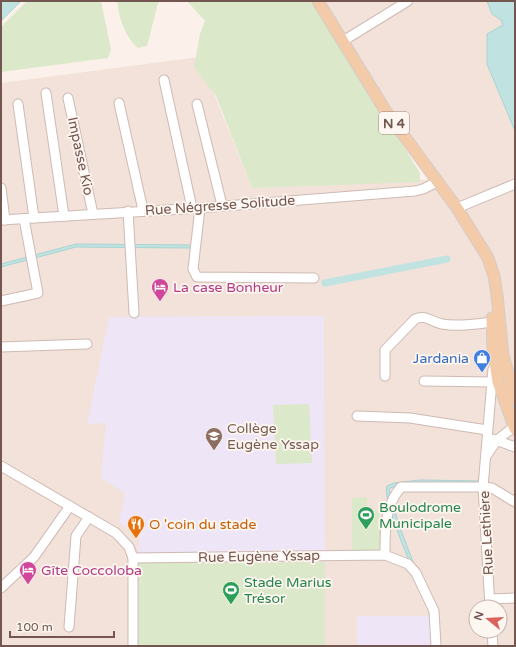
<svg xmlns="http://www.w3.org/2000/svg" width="516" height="647" font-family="'Varela Round',sans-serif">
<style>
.residential{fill:#f2e2d9;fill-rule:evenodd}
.education{fill:#eee6f7}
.green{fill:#dbe8c9}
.water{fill:#c0e3e2;stroke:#a7d4d3}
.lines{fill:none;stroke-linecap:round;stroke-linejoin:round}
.canal{stroke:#c0e3e2;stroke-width:7}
.minor-casing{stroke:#cebab3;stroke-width:11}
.major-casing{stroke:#d5ccca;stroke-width:13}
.minor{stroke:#fff;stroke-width:9}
.major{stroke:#f3cba9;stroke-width:11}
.labels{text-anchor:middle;stroke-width:3.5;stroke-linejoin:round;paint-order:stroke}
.shield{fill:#fef6f0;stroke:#9d867f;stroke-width:1}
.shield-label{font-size:13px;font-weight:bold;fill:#73564f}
.street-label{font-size:14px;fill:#73564f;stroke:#fef6f0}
.hotel-label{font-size:14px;fill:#b23c85;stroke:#fef6f0;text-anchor:start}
.shop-label{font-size:14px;fill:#366cbe;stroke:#fef6f0;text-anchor:end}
.education-label{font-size:14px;fill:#785e54;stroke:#fef6f0;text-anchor:start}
.leisure-label{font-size:14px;fill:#27864d;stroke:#fef6f0;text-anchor:start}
.food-label{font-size:14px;fill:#c56008;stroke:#fef6f0;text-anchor:start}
</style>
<rect width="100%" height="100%" fill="#fbf1ea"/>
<!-- residential -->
<path class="residential" d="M326,1H487L492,14L502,20L503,25L487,64L515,131V646H1V83L199,57L252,188L442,179L389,106ZM476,607H500V631H476Z"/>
<!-- education -->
<g class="education">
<polygon points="324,316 325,553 138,554 139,535 119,523 125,493 101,478 106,423 87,424 109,317"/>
<rect x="357" y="616" width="74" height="30"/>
</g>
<!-- green -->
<g class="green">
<polygon points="27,1 101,1 111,50 108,58 1,72 1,27"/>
<path d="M117,1H160L158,3L147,46L138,48C125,37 119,18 117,1Z"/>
<polygon points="187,1 314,1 420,173 420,182 252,188 216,96 194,67 200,34 205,21"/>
<polygon points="309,404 312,463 276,464 273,405"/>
<polygon points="367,497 367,511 380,511 380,550 352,550 352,498"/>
<polygon points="325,562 325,646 138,646 136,563"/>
</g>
<!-- water -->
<g class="water">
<polygon points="1,1 21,1 1,21"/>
<polygon points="487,1 515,1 515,131 487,64 487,34 503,25 501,20 492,14"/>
<polygon points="76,244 192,245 191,248 76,247 1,267 1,264"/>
<path d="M420,480L480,481L491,483V487C472,486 401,479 389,489L398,522L433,615C424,594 381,503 387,486L394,483Z"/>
</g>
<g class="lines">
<!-- canal -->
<polyline class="canal" points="325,283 447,259"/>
<defs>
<g id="minor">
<polyline points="343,41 408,1"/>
<polyline points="164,80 192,208"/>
<polyline points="46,93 64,216"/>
<polyline points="68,98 93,214"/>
<polyline points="119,103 143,210"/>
<polyline points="18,104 34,218"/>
<polyline points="197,104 222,205"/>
<polyline points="1,188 5,220"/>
<polyline points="200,208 193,269 197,277 314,278"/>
<polyline points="457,208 515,184"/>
<polyline points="128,211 134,313"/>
<polyline points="1,220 200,208 415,191 423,189 437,182"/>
<polyline points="1,301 38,293 24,219"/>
<polyline points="1,347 87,344"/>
<path d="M385,376V350L415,319C426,314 431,322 442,324C458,327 476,324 492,322"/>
<polyline points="424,381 492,382"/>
<polyline points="357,416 410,418 487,430"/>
<polyline points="493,439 515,447"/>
<polyline points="487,455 497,440 515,426"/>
<polyline points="1,466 116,533 129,547 133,558 133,646"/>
<path d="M385,555C385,531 384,507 401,487H483L492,488L515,502"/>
<polyline points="133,558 385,555 408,564 416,573 434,611 436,646"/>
<polyline points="1,588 34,557 70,506"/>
<polyline points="490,599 515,598"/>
<polyline points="490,607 483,487 493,369"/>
<polyline points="69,627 76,536 89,517"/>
<polyline points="492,631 493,646"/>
</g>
<g id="major">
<polyline points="318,1 385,110 457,208 488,258 494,276 497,295 503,355 515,399"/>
<polyline points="492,318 493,348 498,382 515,429"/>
</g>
</defs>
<!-- minor casing -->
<use href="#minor" class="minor-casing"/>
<!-- major casing -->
<use href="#major" class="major-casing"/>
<!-- minor -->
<use href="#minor" class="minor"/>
<!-- major -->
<use href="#major" class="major"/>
</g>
<!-- icons -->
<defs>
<symbol id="hotel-pin" viewBox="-11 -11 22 30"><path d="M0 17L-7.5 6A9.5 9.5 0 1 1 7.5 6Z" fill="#d1479c" stroke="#fef6f0"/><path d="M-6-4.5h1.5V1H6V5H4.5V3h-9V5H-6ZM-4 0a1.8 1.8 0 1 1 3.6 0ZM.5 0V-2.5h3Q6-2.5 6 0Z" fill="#fff"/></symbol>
<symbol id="shop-pin" viewBox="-11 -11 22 30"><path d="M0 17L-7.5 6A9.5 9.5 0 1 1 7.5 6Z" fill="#3f7fe0" stroke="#fef6f0"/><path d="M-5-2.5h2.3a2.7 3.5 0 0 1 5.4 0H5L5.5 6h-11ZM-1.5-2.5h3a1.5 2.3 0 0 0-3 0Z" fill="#fff"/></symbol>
<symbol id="school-pin" viewBox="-11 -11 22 30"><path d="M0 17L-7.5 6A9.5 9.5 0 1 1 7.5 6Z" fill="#8d6e63" stroke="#fef6f0"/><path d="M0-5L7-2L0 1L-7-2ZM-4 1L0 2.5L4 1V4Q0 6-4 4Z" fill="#fff"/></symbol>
<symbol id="stadium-pin" viewBox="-11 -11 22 30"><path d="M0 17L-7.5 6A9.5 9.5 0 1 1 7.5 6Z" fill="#2e9e5b" stroke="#fef6f0"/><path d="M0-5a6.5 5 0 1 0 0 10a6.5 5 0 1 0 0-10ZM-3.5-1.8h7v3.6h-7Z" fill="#fff"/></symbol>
<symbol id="restaurant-pin" viewBox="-11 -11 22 30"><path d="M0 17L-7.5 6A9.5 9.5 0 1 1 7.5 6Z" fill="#e8710a" stroke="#fef6f0"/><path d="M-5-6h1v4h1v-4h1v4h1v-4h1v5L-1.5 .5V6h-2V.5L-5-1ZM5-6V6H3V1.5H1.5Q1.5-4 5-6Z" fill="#fff"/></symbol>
</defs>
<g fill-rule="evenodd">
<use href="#hotel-pin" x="150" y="277" width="20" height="27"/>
<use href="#shop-pin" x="472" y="348" width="20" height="27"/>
<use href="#school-pin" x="204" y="426" width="20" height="27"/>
<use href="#stadium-pin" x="356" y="505" width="20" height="27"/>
<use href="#restaurant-pin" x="126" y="514" width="20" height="27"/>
<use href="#hotel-pin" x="18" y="560" width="20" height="27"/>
<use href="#stadium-pin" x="221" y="580" width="20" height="27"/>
</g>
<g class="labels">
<!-- shield labels -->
<rect class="shield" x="379" y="112" width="30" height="22" rx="3"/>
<g class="shield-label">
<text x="394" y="128">N 4</text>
</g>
<!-- street labels -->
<g class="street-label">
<text transform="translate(81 156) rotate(78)" y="5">Impasse Kio</text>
<text transform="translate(220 205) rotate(-4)" y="5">Rue Négresse Solitude</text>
<text transform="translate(486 533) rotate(-93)" y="5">Rue Lethière</text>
<text transform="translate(259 556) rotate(-1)" y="5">Rue Eugène Yssap</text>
</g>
<!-- hotel labels -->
<g class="hotel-label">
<text x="173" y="292">La case Bonheur</text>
<text x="41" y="575">Gîte Coccoloba</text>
</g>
<!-- shop labels -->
<g class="shop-label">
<text x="469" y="363">Jardania</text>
</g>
<!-- education labels -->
<g class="education-label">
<text x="227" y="433">Collège<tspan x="227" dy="16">Eugène Yssap</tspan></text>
</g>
<!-- leisure labels -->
<g class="leisure-label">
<text x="379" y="512">Boulodrome<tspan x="379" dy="16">Municipale</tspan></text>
<text x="244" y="587">Stade Marius<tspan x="244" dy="16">Trésor</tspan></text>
</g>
<!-- food labels -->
<g class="food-label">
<text x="149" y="529">O 'coin du stade</text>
</g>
</g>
<!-- border -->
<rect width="516" height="647" fill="none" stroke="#73564f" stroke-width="4"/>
<!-- north arrow -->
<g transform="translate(488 619) rotate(288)"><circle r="19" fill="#fef6f0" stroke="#c6b6b0"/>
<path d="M0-3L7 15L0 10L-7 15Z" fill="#d9625b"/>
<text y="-6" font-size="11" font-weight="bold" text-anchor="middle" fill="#73564f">N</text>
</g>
<!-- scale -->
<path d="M10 631v6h104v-6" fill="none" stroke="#73564f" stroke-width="2"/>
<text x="16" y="631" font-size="12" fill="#73564f" stroke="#fef6f0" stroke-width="3" paint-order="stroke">100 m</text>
</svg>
